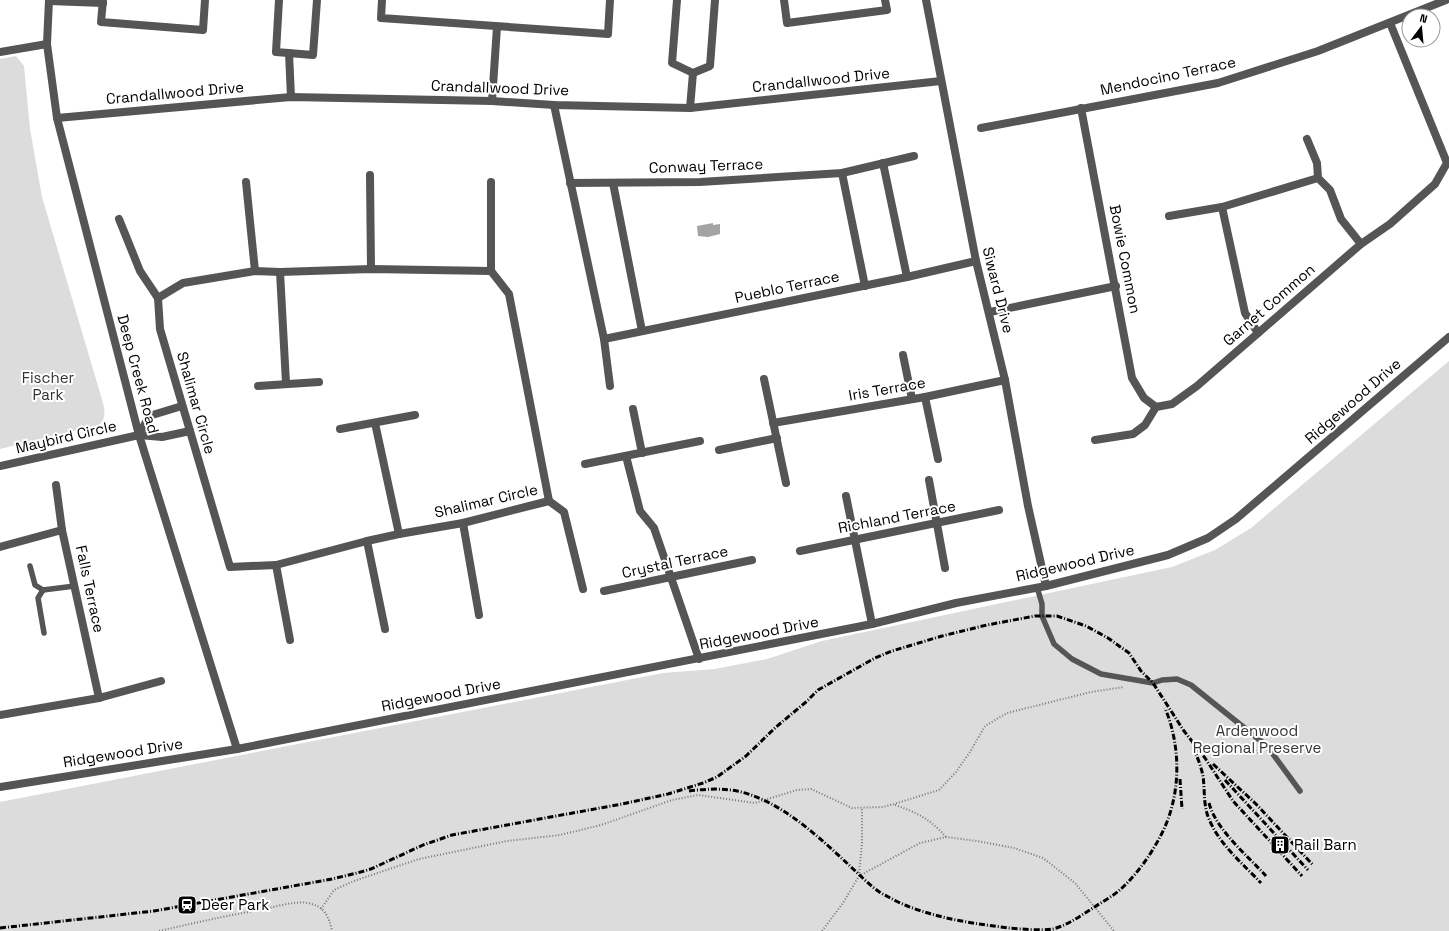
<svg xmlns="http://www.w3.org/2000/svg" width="1449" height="931" font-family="'Space Grotesk',sans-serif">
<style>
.green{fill:#dcdcdc}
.water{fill:#a3a3a3}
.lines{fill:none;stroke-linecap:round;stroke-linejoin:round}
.path{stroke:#777;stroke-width:2;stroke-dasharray:1 2;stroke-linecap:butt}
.service{stroke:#555;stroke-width:5.5}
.minor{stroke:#555;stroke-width:8}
.tertiary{stroke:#555;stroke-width:8}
.rail{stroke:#000;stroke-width:3;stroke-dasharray:6 2 1 2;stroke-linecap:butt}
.labels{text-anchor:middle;stroke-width:4;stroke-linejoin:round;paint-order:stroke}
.street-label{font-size:15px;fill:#000;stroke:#fff}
.park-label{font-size:15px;fill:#333;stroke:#fff}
.poi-label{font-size:15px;fill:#000;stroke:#fff;text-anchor:start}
</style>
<rect width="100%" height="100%" fill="#fff"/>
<!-- green -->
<g class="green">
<path d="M16,56L24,66L30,129L42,197L103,403C105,411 106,419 99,425L0,449V59Z"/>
<polygon points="1449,361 1449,931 0,931 0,802 663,673 715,669 767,659 822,641 1172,567 1215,550 1251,528"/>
</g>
<!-- water -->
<polygon class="water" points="713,223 713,225 720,224 720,234 708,237 698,236 697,226"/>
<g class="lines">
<!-- path -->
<g class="path">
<polyline points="1249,744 1258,753"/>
<path d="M895,805C918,813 930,819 946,837"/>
<polyline points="859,876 862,842 862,808"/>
<polyline points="321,909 334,890 354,881 419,859 507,841 560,835 601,825 672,800 698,795 755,803 797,790 811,789 852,808 883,807 894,804 939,790 956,772 970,752 985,726 1007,713 1091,692 1124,687"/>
<path d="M159,931C194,923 229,915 265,909C278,906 294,901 308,903C324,906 329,916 332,931"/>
<polyline points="822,931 843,903 859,876 920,843 946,837 977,841 1014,848 1043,858 1075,883 1114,931"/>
</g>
<!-- service -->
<g class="service">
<polyline points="30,566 35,585 43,590 75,586"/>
<polyline points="1037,587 1042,604 1042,616 1054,644 1072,659 1101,674 1153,683 1162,680 1177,679 1191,685 1267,746 1300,791"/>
<polyline points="43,590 38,598 44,633"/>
</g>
<!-- minor -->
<g class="minor">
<polyline points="103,0 101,22 203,30 205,0"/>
<polyline points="279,0 276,52 313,55 317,0"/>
<polyline points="382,0 381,18 608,34 610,0"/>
<polyline points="677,0 672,63 693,73 710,66 715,0"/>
<polyline points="784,0 787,23 887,10 885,0"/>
<polyline points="926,0 976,261 1005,380 1028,506 1046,586"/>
<polyline points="49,1 103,3"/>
<polyline points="0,52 47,44"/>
<polyline points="289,53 291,97"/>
<polyline points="492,101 497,27"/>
<polyline points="554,105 604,339 610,386"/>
<polyline points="690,108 693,73"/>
<polyline points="1081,108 1132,378 1144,398 1156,407"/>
<polyline points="57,118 291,97 492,101 554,105 690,108 941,81"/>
<polyline points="981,128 1218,83 1318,51 1446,0"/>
<polyline points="1307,139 1317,163 1318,178 1330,190 1341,219 1361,244"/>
<polyline points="883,163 907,277"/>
<polyline points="842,173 865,286"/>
<polyline points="370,175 371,269"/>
<polyline points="246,182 255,271"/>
<polyline points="570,183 700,182 842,173 914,156"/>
<polyline points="613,183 642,331"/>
<polyline points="1222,207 1245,313 1258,333"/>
<polyline points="1169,216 1222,207 1318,178"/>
<polyline points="119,219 140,271 158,298 160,329 230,567 276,565 367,541 399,534 463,523 549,501"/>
<polyline points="491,271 509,294 549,501"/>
<polyline points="491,271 491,182"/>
<polyline points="280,272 286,383"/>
<polyline points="158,298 183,283 255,271 280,272 371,269 491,271"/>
<polyline points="990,312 1116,286"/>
<polyline points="604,339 907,277 976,261"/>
<polyline points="903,355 912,399"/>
<polyline points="764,379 786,483"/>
<polyline points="258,386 319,382"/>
<polyline points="925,397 938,459"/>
<polyline points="633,409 642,453"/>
<polyline points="375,423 399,534"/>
<polyline points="773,423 925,397 1005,380"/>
<polyline points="340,429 415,415"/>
<polyline points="139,435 149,416 182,406"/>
<polyline points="1095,440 1133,434 1145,425 1156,407 1172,404 1197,386 1361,244 1390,224 1435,184 1447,163 1390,23"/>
<polyline points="719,450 777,438"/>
<polyline points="626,456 640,511 654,528 699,659"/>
<polyline points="585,464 700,441"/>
<polyline points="0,466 139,435 162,437 190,431"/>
<polyline points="929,480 945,568"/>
<polyline points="56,485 62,530 99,698"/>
<polyline points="846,496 872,624"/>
<polyline points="549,501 564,512 583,589"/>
<polyline points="463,523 479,615"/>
<polyline points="367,541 385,629"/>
<polyline points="0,547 62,530"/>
<polyline points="800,551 999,510"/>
<polyline points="276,565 290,640"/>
<polyline points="604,591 752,560"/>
<polyline points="0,715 99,698 161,681"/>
<polyline points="0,787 237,749 872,624 956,603 1046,586 1168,555 1208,538 1236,519 1449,337"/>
</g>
<!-- tertiary -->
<polyline class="tertiary" points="49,0 47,44 57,118 139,435 237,749"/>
<!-- rail -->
<g class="rail">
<path d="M1193,747C1197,756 1201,766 1203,776C1205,790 1203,805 1209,819C1219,844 1243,864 1261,883"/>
<polyline points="1213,764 1256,804 1313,865"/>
<polyline points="1180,779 1182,809"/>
<polyline points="1225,780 1308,870"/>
<path d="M689,791C705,789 721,788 737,791C780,800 819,837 850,866C860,875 870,886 881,893C886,896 891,898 896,901C932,918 970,923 1009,928C1021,929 1041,931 1053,929C1068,925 1080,916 1093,908C1102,902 1113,896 1121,889C1137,874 1150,856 1160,837C1181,798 1182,749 1165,708"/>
<path d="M1209,803C1216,830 1248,856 1266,876"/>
<polyline points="0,928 154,911 332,879 357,873 371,869 423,845 452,835 622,804 668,794 703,783 717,777 746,756 776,727 806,702 818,690 875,658 892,651 942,636 987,625 1035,616 1057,616 1086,626 1108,638 1129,653 1141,671 1153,683 1184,731 1205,758 1233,801 1302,876"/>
</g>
</g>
<!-- icons -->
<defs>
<symbol id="building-square" viewBox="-11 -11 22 22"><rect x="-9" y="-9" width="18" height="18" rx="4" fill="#000" stroke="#fff"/><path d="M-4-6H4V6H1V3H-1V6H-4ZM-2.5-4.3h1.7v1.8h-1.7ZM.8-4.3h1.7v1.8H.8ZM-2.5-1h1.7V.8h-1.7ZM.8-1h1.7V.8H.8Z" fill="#fff"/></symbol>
<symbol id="station-square" viewBox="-11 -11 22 22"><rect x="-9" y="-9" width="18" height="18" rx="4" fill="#000" stroke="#fff"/><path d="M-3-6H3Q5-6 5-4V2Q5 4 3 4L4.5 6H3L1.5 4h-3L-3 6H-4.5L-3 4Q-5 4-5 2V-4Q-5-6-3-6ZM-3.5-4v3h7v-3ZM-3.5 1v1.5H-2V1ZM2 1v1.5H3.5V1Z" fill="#fff"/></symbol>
</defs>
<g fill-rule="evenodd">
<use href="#building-square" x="1269" y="834" width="22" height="22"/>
<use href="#station-square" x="176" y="894" width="22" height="22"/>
</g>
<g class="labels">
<!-- street labels -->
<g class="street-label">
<text transform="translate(1168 76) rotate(-12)" y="5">Mendocino Terrace</text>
<text transform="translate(821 80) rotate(-6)" y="5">Crandallwood Drive</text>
<text transform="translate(500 88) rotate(2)" y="5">Crandallwood Drive</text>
<text transform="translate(175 93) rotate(-5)" y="5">Crandallwood Drive</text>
<text transform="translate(706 166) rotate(-2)" y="5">Conway Terrace</text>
<text transform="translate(1125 259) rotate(79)" y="5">Bowie Common</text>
<text transform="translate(787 287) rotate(-12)" y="5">Pueblo Terrace</text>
<text transform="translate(998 290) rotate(76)" y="5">Siward Drive</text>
<text transform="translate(1269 305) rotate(-41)" y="5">Garnet Common</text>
<text transform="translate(138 374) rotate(75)" y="5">Deep Creek Road</text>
<text transform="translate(887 389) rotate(-10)" y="5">Iris Terrace</text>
<text transform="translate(1353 401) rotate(-41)" y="5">Ridgewood Drive</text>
<text transform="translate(196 403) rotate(74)" y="5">Shalimar Circle</text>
<text transform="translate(66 437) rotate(-13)" y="5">Maybird Circle</text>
<text transform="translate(486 501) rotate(-13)" y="5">Shalimar Circle</text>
<text transform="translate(897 517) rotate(-11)" y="5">Richland Terrace</text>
<text transform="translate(675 562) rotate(-12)" y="5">Crystal Terrace</text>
<text transform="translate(1075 563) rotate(-13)" y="5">Ridgewood Drive</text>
<text transform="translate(90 589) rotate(78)" y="5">Falls Terrace</text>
<text transform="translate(759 633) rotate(-11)" y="5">Ridgewood Drive</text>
<text transform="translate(441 695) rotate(-11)" y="5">Ridgewood Drive</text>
<text transform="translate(123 753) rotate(-9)" y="5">Ridgewood Drive</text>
</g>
<!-- park labels -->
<g class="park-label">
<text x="48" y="383">Fischer<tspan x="48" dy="17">Park</tspan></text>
<text x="1257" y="736">Ardenwood<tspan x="1257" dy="17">Regional Preserve</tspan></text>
</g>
<!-- poi labels -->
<g class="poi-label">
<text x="1294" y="850">Rail Barn</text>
<text x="201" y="910">Deer Park</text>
</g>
</g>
<!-- north arrow -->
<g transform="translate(1421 28) rotate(16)"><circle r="19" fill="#ffffff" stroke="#999999"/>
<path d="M0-3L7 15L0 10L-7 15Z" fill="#000000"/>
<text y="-6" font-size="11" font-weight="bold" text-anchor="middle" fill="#000000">N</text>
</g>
</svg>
